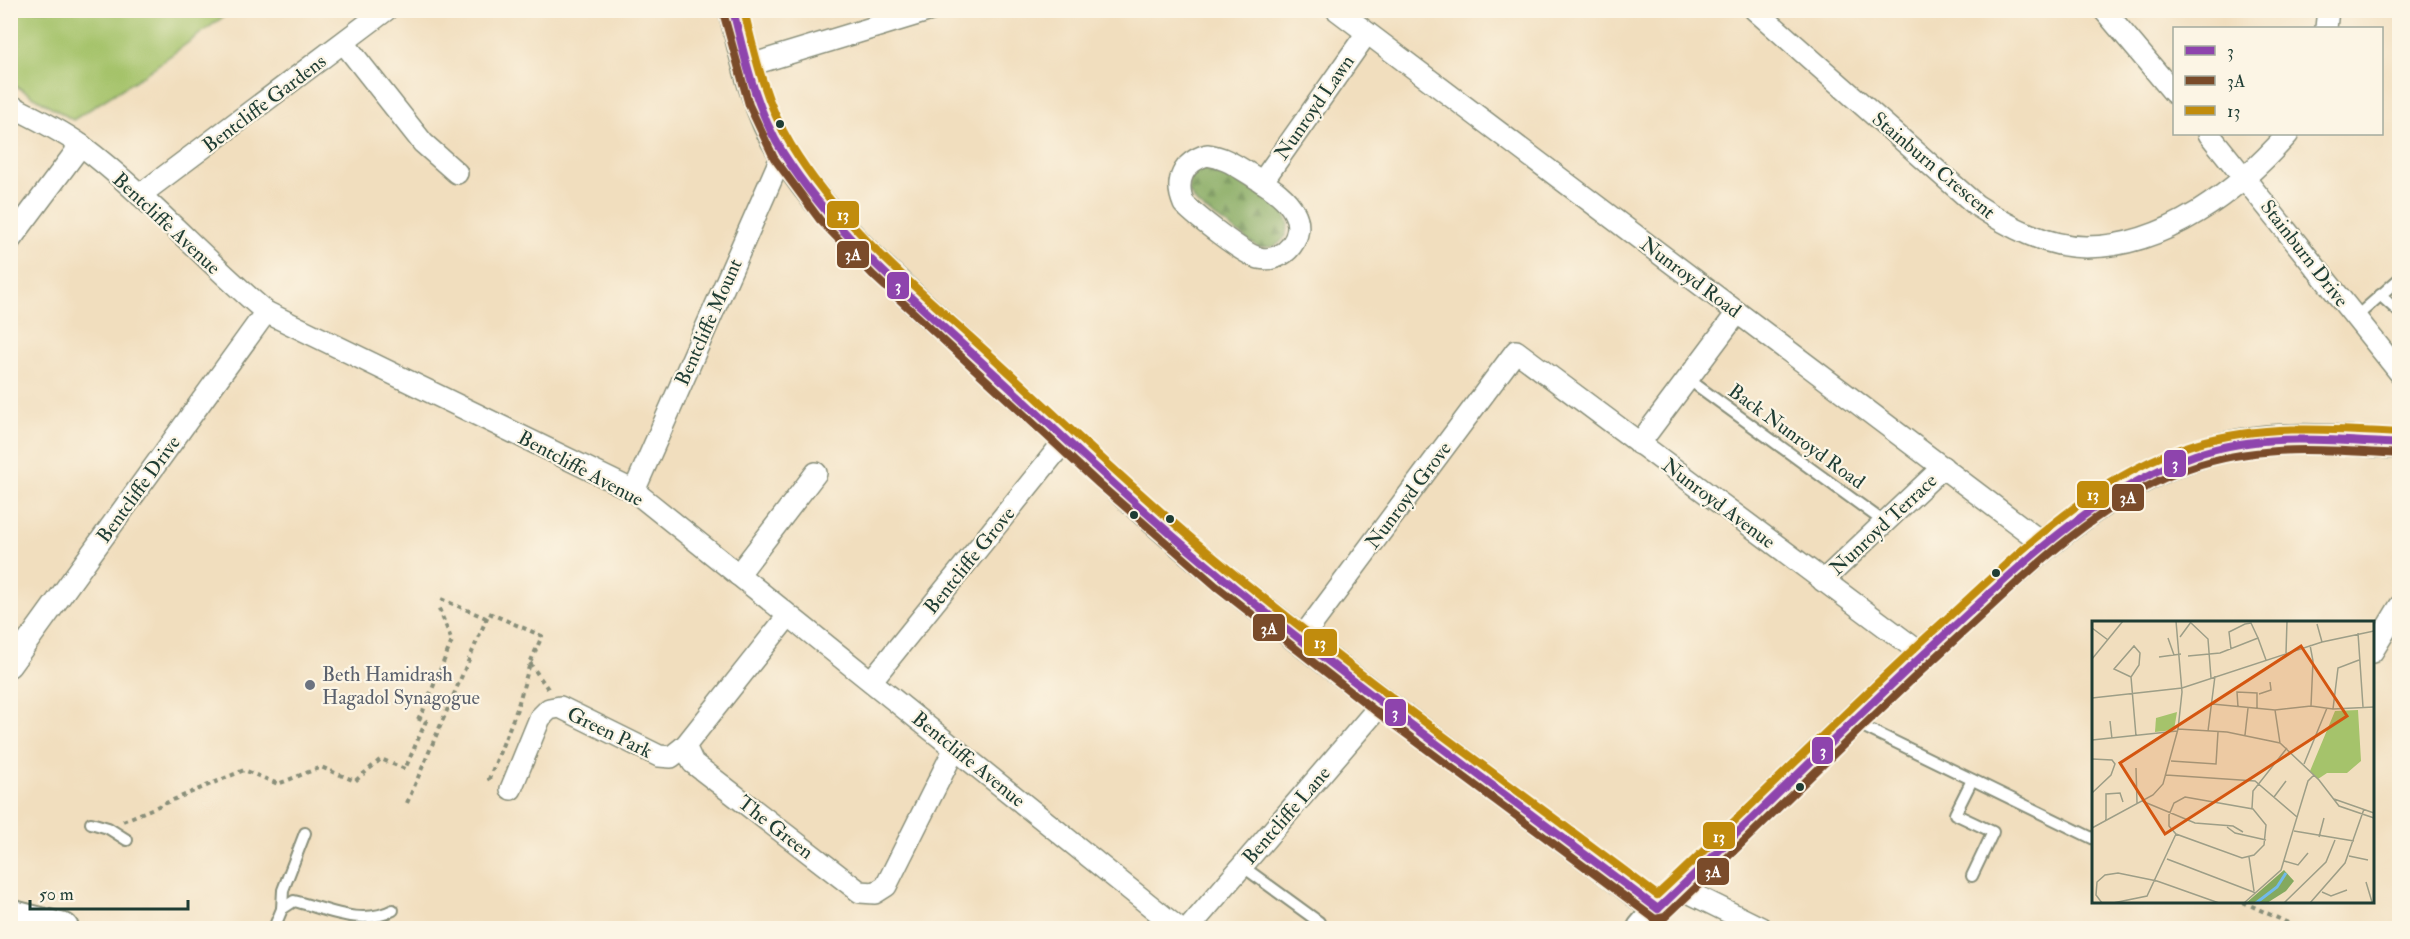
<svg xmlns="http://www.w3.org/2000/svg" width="2410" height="939" font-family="'IM FELL Double Pica',serif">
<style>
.green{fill:#a5c36b;stroke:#628050;stroke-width:1.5}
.forest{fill:url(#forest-firs);stroke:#52734a;stroke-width:1.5}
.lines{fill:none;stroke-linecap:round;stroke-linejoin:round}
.lane-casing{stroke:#888e79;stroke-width:14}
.street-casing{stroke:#888e79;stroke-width:24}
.secondary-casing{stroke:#888e79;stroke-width:32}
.path{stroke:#888e79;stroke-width:4;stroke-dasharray:4.5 4.5;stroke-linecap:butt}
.lane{stroke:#fff;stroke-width:10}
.street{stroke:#fff;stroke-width:21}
.secondary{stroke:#fff;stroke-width:28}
.bus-1-casing{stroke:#fcf5e5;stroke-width:12}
.bus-2-casing{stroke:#fcf5e5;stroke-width:12}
.bus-3-casing{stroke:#fcf5e5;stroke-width:12}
.bus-1{stroke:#8e44ad;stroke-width:8}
.bus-2{stroke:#7a4b2a;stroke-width:8}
.bus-3{stroke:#c18c0d;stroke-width:8}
.bus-dot{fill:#1f3d34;stroke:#fcf5e5;stroke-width:2}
.worship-dot{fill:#6b7280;stroke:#fcf5e5;stroke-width:2}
.labels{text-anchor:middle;stroke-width:4.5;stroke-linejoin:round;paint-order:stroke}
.street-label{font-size:20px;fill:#1f3d34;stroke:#fcf5e5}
.worship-label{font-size:20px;fill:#5b616d;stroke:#fcf5e5;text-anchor:start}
.inset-river{fill:none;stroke:#71bae9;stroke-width:3}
.inset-road{fill:none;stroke:#9d9e87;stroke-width:1.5}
.view{fill:#d45610;fill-opacity:0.15;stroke:#d45610;stroke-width:3}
.inset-edge{fill:none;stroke:#1f3d34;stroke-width:3}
.line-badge{stroke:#fcf5e5;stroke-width:2}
.badge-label{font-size:16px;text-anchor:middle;font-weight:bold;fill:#fff}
</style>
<defs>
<pattern id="forest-firs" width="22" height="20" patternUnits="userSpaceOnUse" patternTransform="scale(1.5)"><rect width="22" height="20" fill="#84a95f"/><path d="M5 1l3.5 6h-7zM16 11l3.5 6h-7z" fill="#6b8b4f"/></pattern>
</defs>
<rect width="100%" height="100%" fill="#fcf5e5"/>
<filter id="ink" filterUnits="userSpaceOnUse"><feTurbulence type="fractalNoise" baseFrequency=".0167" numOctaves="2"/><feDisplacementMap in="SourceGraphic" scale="12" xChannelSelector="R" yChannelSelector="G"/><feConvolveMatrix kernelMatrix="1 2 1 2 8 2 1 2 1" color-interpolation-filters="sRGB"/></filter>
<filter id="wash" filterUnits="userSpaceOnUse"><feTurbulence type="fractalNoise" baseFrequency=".008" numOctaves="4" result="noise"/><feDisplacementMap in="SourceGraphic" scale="24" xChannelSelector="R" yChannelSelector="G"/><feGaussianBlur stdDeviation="1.35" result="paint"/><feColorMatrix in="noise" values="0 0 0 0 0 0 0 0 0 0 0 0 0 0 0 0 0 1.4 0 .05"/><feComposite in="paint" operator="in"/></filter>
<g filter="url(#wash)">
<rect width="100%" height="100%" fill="#f1debe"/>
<!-- green -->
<polygon class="green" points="11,10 231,10 231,11 144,75 73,120 11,83"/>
<!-- forest -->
<polygon class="forest" points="1200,164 1223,166 1282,209 1289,223 1285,237 1280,243 1273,247 1258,247 1197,204 1188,191 1190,176"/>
</g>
<g filter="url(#ink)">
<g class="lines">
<defs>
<g id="lane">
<polyline points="2380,295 2400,313"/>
<polyline points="2356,317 2400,278"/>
<polyline points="1688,379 1884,522"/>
<polyline points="1854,722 2094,839"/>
<polyline points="1972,780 1955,814 1993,832 1972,876"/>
<polyline points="91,823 108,828 127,840"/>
<polyline points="1242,866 1319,922"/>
<polyline points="282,909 283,890 305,833"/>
<path d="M274,928L282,909L294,901C327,909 361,927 393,910"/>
</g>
<g id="street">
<polyline points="1337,10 2044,544"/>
<path d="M1755,10L1976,205C2008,226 2046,247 2086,247C2165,247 2238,191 2288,134"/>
<polyline points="2104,10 2174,93"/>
<polyline points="2326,28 2328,10"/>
<polyline points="344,43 423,143 457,173"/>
<polyline points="747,66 931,10"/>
<path d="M10,105C34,118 61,130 82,146C148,196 203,259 266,312L634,491L1178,928"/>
<polyline points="2209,134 2400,373"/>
<path d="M1207,155C1225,157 1238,167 1253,176C1268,186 1285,195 1294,212C1307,235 1285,264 1259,258C1243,254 1196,216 1184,204C1174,181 1183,162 1207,155Z"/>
<polyline points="1262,182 1367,33"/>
<polyline points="140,195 386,10"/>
<polyline points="10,240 81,145"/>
<polyline points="1639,444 1737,313"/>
<polyline points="634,491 783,153"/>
<polyline points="738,575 816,473"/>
<polyline points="1823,581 1943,467"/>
<polyline points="788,616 685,746 693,763 860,892 875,893 886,886 955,748"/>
<polyline points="1301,639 1516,351 1922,654"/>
<polyline points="2372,652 2400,606"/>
<polyline points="10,666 266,312"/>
<polyline points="872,680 1066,439"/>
<polyline points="511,789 540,718 549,709 560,707 659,756 671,757 685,746"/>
<polyline points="1680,888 1761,928"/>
<polyline points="1189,928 1383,702"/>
</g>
<g id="secondary">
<path d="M733,10C745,59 756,110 783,153C837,237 920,303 992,371C1068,441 1143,513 1223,578C1364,693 1513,799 1658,909"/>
<polyline points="10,914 64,928"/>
<path d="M1642,928L1658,909C1756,817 1849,720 1950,630C2033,554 2123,464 2239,444C2292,434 2346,441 2400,444"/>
</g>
</defs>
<!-- lane casing -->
<use href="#lane" class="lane-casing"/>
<!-- street casing -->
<use href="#street" class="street-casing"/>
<!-- secondary casing -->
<use href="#secondary" class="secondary-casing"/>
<!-- path -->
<g class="path">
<polyline points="441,599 486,618"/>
<polyline points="530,663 548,689"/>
<polyline points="419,721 452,641 438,606"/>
<polyline points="407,803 489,613 542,636 530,663 517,709 489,779 492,781"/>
<polyline points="123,821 244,770 278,784 321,767 355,781 381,759 405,769 426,721 414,715"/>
<polyline points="2243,902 2299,928"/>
</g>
<!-- lane -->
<use href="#lane" class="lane"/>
<!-- street -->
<use href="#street" class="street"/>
<!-- secondary -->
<use href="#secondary" class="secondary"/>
<defs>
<g id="bus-1">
<path d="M733,10C745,59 756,110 783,153C838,240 922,306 997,376C1071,444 1144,514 1223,578C1364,693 1512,799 1658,909"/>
<path d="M1658,909C1756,816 1851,721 1950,630C2024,562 2098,490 2195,455C2261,432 2331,440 2400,444"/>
</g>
<path id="bus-2" d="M723,12L749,105L774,158L820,220L874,276L1099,484L1216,586L1378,713L1655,919L1665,917C1763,824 1858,728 1958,637C2030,571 2105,494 2201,464C2266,444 2332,450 2399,454"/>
<path id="bus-3" d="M744,10C755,57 766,104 791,145C843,231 928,297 1001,365C1076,434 1149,504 1228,569C1367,683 1514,787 1657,895C1753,805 1845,711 1942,623C2017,555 2095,474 2195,444C2263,424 2330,429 2400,433"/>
</defs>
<!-- bus-1 casing -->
<use href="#bus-1" class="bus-1-casing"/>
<!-- bus-2 casing -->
<use href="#bus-2" class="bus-2-casing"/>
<!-- bus-3 casing -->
<use href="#bus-3" class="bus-3-casing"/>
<!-- bus-1 -->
<use href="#bus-1" class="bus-1"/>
<!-- bus-2 -->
<use href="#bus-2" class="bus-2"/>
<!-- bus-3 -->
<use href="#bus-3" class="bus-3"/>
</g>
</g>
<!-- markers -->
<g class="bus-dot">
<circle cx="780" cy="124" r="5"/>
<circle cx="1134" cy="515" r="5"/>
<circle cx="1170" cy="519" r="5"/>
<circle cx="1996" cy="573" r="5"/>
<circle cx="1800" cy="787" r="5"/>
</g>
<circle class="worship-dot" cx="310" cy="685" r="6"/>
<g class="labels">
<!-- street labels -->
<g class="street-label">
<text transform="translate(264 103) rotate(-37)" y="7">Bentcliffe Gardens</text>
<text transform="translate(1314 107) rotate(-55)" y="7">Nunroyd Lawn</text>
<text transform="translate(1934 165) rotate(40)" y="7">Stainburn Crescent</text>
<text transform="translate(167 223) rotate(43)" y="7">Bentcliffe Avenue</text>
<text transform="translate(2305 253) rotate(52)" y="7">Stainburn Drive</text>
<text transform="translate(1691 277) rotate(37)" y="7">Nunroyd Road</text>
<text transform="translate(708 322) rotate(-66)" y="7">Bentcliffe Mount</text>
<text transform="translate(1797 436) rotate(36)" y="7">Back Nunroyd Road</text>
<text transform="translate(581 468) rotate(28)" y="7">Bentcliffe Avenue</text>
<text transform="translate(138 489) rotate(-54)" y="7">Bentcliffe Drive</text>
<text transform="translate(1408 495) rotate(-53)" y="7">Nunroyd Grove</text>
<text transform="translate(1719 503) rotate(37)" y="7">Nunroyd Avenue</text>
<text transform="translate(1883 524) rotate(-43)" y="7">Nunroyd Terrace</text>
<text transform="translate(969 560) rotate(-51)" y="7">Bentcliffe Grove</text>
<text transform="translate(610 732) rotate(26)" y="7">Green Park</text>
<text transform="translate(969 759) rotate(39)" y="7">Bentcliffe Avenue</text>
<text transform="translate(1286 815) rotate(-49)" y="7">Bentcliffe Lane</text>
<text transform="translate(776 827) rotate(38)" y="7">The Green</text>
</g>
<!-- worship labels -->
<g class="worship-label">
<text x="322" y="681">Beth Hamidrash<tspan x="322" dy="23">Hagadol Synagogue</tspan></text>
</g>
</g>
<!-- overview -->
<g transform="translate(2092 621)">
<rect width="282" height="282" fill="#f1debe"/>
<path d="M266,89L269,140L255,152H235L226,158L218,150L243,90Z" fill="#a5c36b"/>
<path d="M192,249L202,260L194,270L175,282H154Z" fill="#84a95f"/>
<path d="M85,91L82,109L63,111L64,97Z" fill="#a5c36b"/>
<path class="inset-river" d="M164,282L185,266L194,252"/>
<path class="inset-road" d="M98,1L116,18L119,57M225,3L230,21M0,7L16,19M266,12L271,86M88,16L99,1M76,17L82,34M218,24L221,40L219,85M139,28L137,11L153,3L159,2L166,17M194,32L195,0M96,35L128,32L166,17L174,39M67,36L89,33M0,38L31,0M39,56L22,48L42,25L48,32L47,44L39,56L44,115M167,73L179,69L178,61M0,77L90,67L230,21L282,10M120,83L183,89L219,85L241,88L282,86M146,86L145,71L165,72V87M241,88L246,47L267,39M183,89L188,122M18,100L20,118M86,108L135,111L188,122L227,159L247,185L282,197M116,110L123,55M153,114L156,87M0,119L85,110M0,138L20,139L23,143L19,154L0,172M79,140L124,143L126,111M212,143L235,87M44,147L45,182M74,154L163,160L205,196M93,176L161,188L174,204L172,224L162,234L150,237L84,213L77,205V194L82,182ZM182,176L194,160M242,178L282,192M50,180L103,202L141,205L151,211M160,187L161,170L195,127M14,199V173L28,172L31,181M135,206L143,212L174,219M0,207L61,174L71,163L86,108L90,71L84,0M202,210L262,220M227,216L232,197M257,235L276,239M157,236L162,270M75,238L164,272M192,240L206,244L216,232M274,261L280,281M230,271L239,275L255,269M10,282L4,274L5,261L13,254L26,252L65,260L127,282M21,282L55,275L84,213M152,282L189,249L216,160L222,154M192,282L234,241L243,219M218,282L253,242L272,188"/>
<path class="view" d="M209,25L255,95L73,213L28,142Z"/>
<rect width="282" height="282" class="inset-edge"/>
</g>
<g class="line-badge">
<rect x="826" y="200" width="34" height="29" rx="6" fill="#c18c0d"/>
<rect x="836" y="240" width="34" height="29" rx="6" fill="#7a4b2a"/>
<rect x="886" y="271" width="24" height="29" rx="6" fill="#8e44ad"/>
<rect x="2163" y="449" width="24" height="29" rx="6" fill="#8e44ad"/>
<rect x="2076" y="480" width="34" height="29" rx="6" fill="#c18c0d"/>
<rect x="2111" y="483" width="34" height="29" rx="6" fill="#7a4b2a"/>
<rect x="1252" y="613" width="34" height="29" rx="6" fill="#7a4b2a"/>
<rect x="1303" y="628" width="35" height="29" rx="6" fill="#c18c0d"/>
<rect x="1384" y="698" width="23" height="29" rx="6" fill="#8e44ad"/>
<rect x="1811" y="736" width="23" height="29" rx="6" fill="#8e44ad"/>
<rect x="1702" y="821" width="34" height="29" rx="6" fill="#c18c0d"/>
<rect x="1696" y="857" width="34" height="29" rx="6" fill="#7a4b2a"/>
</g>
<g class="badge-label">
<text x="843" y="220">13</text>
<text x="853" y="260">3A</text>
<text x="898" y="291">3</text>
<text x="2175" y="469">3</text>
<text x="2093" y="500">13</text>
<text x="2128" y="503">3A</text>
<text x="1269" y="634">3A</text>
<text x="1320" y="648">13</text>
<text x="1395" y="718">3</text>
<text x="1823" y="756">3</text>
<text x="1719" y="842">13</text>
<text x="1713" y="877">3A</text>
</g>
<!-- margin -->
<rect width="2410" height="939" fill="none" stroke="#fcf5e5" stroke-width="36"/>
<!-- legend -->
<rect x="2173" y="27" width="210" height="108" fill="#fcf5e5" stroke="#a4ab9e" stroke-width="1.5"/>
<rect x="2185" y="46" width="30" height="9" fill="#8e44ad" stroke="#a4ab9e" stroke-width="1.5"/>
<text x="2227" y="57" font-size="18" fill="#1f3d34">3</text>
<rect x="2185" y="76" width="30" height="9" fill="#7a4b2a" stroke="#a4ab9e" stroke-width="1.5"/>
<text x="2227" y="87" font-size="18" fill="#1f3d34">3A</text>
<rect x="2185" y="106" width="30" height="9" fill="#c18c0d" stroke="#a4ab9e" stroke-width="1.5"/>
<text x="2227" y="117" font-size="18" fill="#1f3d34">13</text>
<!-- scale -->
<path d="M30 900v9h158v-9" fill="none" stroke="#1f3d34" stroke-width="3"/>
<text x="39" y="900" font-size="18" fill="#1f3d34" stroke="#fcf5e5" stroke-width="4.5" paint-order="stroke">50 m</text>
</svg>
